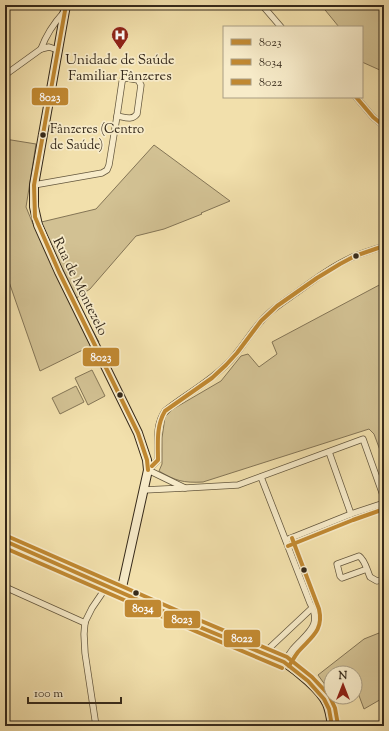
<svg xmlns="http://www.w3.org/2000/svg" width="389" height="731" font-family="'Sorts Mill Goudy',serif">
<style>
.green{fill:#d2c193;stroke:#847556}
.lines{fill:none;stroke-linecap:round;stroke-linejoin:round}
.street-casing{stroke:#64573e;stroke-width:7}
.secondary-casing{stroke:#35291a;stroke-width:10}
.street{stroke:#f7ebc9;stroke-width:5.5}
.secondary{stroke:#f7ebc9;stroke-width:8}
.bus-1-casing{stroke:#f7ebc9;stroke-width:7}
.bus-2-casing{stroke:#f7ebc9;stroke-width:7}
.bus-3-casing{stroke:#f7ebc9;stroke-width:7}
.bus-1{stroke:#c08831;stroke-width:4}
.bus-2{stroke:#c08831;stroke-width:4}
.bus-3{stroke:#c08831;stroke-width:4}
.bus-dot{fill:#35291a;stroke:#f7ebc9;stroke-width:1.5}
.labels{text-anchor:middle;stroke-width:3.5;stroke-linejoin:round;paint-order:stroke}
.bus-label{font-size:13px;fill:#35291a;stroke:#f7ebc9;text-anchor:start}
.poi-label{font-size:14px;fill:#35291a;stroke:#f7ebc9}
.street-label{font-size:14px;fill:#35291a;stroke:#f7ebc9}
.line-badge{stroke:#f7ebc9;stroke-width:1.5}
.badge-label{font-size:11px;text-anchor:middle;font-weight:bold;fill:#fff}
</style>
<rect width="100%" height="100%" fill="#f2e0ac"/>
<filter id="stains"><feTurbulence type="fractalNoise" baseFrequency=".005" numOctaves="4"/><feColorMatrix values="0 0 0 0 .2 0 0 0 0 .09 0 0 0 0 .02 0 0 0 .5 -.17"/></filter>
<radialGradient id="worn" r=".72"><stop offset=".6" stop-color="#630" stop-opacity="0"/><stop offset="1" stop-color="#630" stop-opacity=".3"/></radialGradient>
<!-- green -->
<g class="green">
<polygon points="321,5 384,5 384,74 382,71 362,62 362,27 339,27"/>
<polygon points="5,139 36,144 26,207 33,224 96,209 154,145 230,201 201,213 202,214 164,229 136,236 90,289 75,299 99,342 40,371 8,279 5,276"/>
<path d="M383,283H384V461L374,434L369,429L203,482C183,483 176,481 159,471L162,464V438L165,417L173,409L221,381L241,356L248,354L259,367L277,354L272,342Z"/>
<polygon points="92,370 105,396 88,405 75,378"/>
<polygon points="76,386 84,402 60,414 52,398"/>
<polygon points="384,631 384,702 383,698 364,709 355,685 355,673 331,673 331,693 318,675 364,639"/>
</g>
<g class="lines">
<defs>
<g id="street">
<polyline points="262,5 281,27"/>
<path d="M41,49C46,35 54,23 64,12"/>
<polyline points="5,75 41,49 49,47 58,50"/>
<path d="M126,78L138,80L141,85L137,114C132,121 124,117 117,116L122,82L123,79Z"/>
<polyline points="356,97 373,117 384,126"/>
<polyline points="34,185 102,173 107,170 109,165 117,116"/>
<polyline points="329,452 351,514"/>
<path d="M261,477L310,603C323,626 307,633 293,649C290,653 287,658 284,662"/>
<polyline points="185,488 238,485 363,439 384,498"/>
<path d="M144,490L185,488L148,470L158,460C158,443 155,425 165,411C185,395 208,383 226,365C242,350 251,330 267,315C275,307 286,300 296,293C315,279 334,265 355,256C365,252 375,249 384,246"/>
<polyline points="286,540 351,514 384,503"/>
<path d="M367,569L342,578L340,576L337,564L359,556C365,560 367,570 370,577L377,581L384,579"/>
<polyline points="5,587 85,623"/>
<polyline points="263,654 312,608"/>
<polyline points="96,726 85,653 84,634 85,622 92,608 107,586"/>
</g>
<g id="secondary">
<polyline points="66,5 34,185 34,207 38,225 59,272 138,433 147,460 148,470 121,592"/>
<path d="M5,541L197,626L284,662C297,671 321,690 327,704C330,711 331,719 332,726"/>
</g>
</defs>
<!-- street casing -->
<use href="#street" class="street-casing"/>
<!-- secondary casing -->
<use href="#secondary" class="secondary-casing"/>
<!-- street -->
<use href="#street" class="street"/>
<!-- secondary -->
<use href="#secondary" class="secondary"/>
<defs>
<g id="bus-1">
<polyline points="66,5 34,185 35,217 59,272 138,433 147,460 148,470"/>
<polyline points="356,97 373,117 384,126"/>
<path d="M152,466L158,460C158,443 156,426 165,411L212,378L226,365L237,353L261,321L277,306L317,278L340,264L355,256L384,246"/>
<polyline points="5,541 197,626 284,662 308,681 324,699 329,709 332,726"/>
</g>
<g id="bus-2">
<polyline points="288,546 353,520 384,509"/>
<polyline points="5,548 195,631 282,668"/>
<path d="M289,666C292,661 295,656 298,652C311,637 324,631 319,609L292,538"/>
</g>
<polyline id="bus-3" points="7,536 199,620 287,657 312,677 329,695 335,708 338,725"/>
</defs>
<!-- bus-1 casing -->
<use href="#bus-1" class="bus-1-casing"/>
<!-- bus-2 casing -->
<use href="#bus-2" class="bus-2-casing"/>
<!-- bus-3 casing -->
<use href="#bus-3" class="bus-3-casing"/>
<!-- bus-1 -->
<use href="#bus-1" class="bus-1"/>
<!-- bus-2 -->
<use href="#bus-2" class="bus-2"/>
<!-- bus-3 -->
<use href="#bus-3" class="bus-3"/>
</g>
<!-- icons -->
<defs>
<symbol id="hospital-pin" viewBox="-11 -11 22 30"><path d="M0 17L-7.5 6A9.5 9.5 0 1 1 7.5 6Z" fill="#8f2418" stroke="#f7ebc9"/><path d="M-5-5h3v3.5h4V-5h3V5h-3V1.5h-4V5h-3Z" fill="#fff"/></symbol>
</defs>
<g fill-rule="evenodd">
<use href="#hospital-pin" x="110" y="25" width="20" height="27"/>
</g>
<!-- markers -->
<g class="bus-dot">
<circle cx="43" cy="135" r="3.5"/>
<circle cx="356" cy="256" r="3.5"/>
<circle cx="120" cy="395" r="3.5"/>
<circle cx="304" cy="570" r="3.5"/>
<circle cx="136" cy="593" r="3.5"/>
</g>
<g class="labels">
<!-- bus labels -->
<g class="bus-label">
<text x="50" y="133">Fânzeres (Centro<tspan x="50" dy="16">de Saúde)</tspan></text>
</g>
<!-- poi labels -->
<g class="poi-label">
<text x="120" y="64">Unidade de Saúde<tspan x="120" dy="16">Familiar Fânzeres</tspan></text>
</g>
<!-- street labels -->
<g class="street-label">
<text transform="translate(81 286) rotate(64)" y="5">Rua de Montezelo</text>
</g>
</g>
<g class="line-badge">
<rect x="31" y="87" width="38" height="19" rx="4" fill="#c08831"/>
<rect x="82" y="347" width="38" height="20" rx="4" fill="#c08831"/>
<rect x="124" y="599" width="38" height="19" rx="4" fill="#c08831"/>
<rect x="163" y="610" width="38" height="19" rx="4" fill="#c08831"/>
<rect x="223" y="629" width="38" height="19" rx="4" fill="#c08831"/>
</g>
<g class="badge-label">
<text x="50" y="101">8023</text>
<text x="101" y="361">8023</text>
<text x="143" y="612">8034</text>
<text x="182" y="623">8023</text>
<text x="242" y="642">8022</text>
</g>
<!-- margin -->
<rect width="389" height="731" fill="none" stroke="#f2e0ac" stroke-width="20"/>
<rect x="6" y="6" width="377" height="719" fill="none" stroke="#35291a" stroke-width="2"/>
<rect x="10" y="10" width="369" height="711" fill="none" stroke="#35291a"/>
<!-- legend -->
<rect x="223" y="26" width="140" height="72" fill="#f7ebc9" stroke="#a99d83"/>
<rect x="231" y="39" width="20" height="6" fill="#c08831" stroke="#a99d83"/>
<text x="259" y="46" font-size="12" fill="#35291a">8023</text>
<rect x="231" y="59" width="20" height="6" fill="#c08831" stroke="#a99d83"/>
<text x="259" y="66" font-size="12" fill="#35291a">8034</text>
<rect x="231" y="79" width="20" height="6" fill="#c08831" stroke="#a99d83"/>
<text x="259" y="86" font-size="12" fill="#35291a">8022</text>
<!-- north arrow -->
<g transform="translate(343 685)"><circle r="19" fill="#f7ebc9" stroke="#a99d83"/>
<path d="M0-3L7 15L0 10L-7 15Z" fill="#8f2418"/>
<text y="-6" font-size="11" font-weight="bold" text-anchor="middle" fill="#35291a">N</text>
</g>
<!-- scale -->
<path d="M28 697v6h93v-6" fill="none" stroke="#35291a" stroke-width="2"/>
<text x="34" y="697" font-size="12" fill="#35291a" stroke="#f7ebc9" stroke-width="3" paint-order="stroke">100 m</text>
<rect width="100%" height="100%" filter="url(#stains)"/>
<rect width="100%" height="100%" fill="url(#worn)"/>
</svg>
